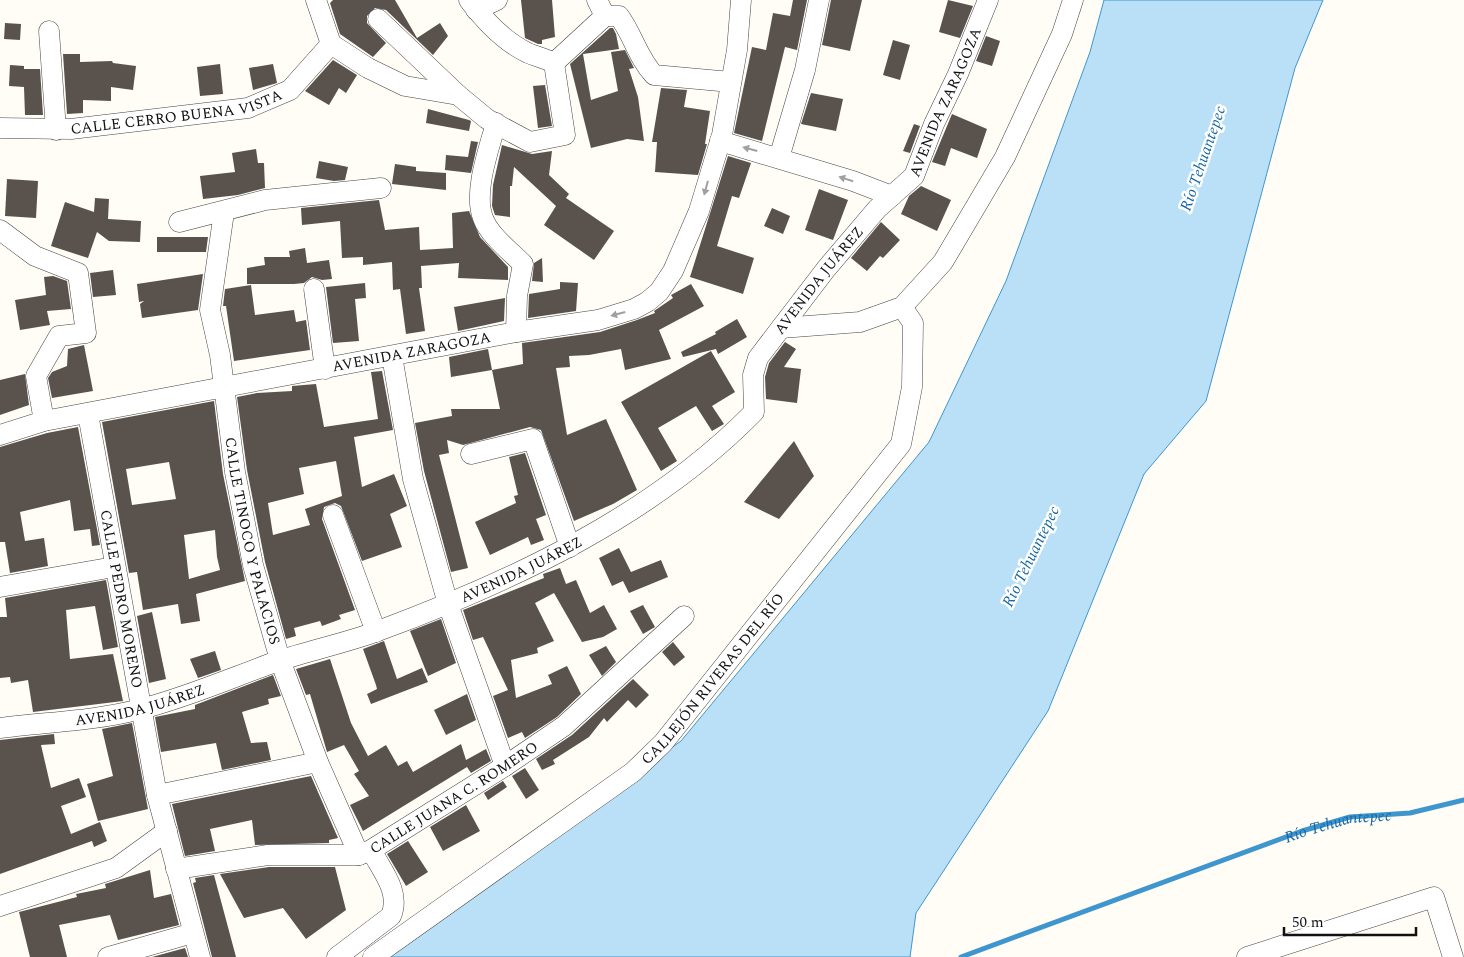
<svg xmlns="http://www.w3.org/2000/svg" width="1464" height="957" font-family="Spectral,serif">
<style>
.water{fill:#b9e0f7;stroke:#3f96cf}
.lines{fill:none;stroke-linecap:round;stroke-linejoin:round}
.stream{stroke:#3f96cf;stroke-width:5}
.building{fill:#5a524d;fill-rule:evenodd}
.minor-casing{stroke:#444;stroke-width:21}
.minor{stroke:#fff;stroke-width:20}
.oneway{fill:#a0a0a0}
.labels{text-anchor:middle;stroke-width:5;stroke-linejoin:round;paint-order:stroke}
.street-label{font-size:15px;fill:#111;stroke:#fff}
.water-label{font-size:16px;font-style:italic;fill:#1768a6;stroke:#fff}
</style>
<rect width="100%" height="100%" fill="#fffdf5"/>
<!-- water -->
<polygon class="water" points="1104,0 1323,0 1295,68 1206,401 1144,474 1048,711 916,913 910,957 377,957 681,741 929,442 1006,281 1090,52"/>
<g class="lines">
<!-- stream -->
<path class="stream" id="s1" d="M961,957L1302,831L1350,817L1410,813L1464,800"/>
</g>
<!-- building -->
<g class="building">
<polygon points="333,0 395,0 417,38 440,23 448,36 433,55 386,10 375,8 367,16 367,23 386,43 373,57 340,34 330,3"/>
<polygon points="521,0 552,0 555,37 542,40 542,44 538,44 525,38"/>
<polygon points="793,0 807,0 797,50 785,47 762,141 734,133 752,47 766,50 773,13 790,16"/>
<polygon points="831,0 862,0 850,51 822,45"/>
<polygon points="948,0 973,6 960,38 939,32"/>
<polygon points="5,23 21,24 20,40 4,39"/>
<polygon points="610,28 613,28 616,34 619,49 583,54 591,100 618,91 611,52 625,50 634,68 629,69 638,97 644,141 627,139 591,148 570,64"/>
<polygon points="986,36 1000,41 992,66 976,61"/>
<polygon points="893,40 910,45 900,80 883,75"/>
<polygon points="63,54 80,54 80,62 112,61 113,63 136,66 133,90 111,87 111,101 83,100 83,113 67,114"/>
<polygon points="333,60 357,75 346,93 339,88 329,105 305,91"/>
<polygon points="220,64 223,94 200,96 197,67"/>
<polygon points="273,64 277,83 253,90 249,68"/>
<polygon points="10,65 24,66 24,69 40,69 43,115 25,115 24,87 9,86"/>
<polygon points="545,85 552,126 538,128 533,86"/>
<polygon points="661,88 687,90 684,107 710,111 705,144 707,144 698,175 655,172 657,142 652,142"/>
<polygon points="811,93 843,99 836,131 801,124"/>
<polygon points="428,109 469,120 471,121 469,131 426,123"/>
<polygon points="952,114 987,129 977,158 951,148 945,166 932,162"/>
<polygon points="914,124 920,126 910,153 903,151"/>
<polygon points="471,141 478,142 471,173 445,170 446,155 468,157"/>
<polygon points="502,145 532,154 552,151 549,175 569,194 566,198 614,231 594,260 544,225 556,206 514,167 512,186 510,186 510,217 495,215 492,206 493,185"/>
<polygon points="256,149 258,163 264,163 265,188 238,195 203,199 200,176 235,172 232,153"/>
<polygon points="728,156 751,163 739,198 732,196 717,246 754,258 743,294 690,277"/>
<polygon points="319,161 348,167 345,180 334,181 316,178"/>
<polygon points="395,164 416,167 416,171 446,173 446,190 392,184"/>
<polygon points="7,179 38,181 36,218 5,216"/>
<polygon points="921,186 951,200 937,231 901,214 909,196"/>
<polygon points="819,189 848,200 833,240 805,230"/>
<polygon points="95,198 109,199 108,219 141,221 140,242 109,241 97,232 88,258 51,246 65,202 94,212"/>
<polygon points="379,200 385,230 419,227 420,250 453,248 452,213 469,211 480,237 508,267 508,280 458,278 459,263 421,266 422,288 419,288 425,331 406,334 400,289 393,290 392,262 363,265 363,257 342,258 340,221 302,225 301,208"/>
<polygon points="772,208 790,216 783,234 764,226"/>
<polygon points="881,222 900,240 883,258 880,256 867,271 851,258"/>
<polygon points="157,237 208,237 206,252 157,252"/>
<polygon points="305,248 307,263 329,260 332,279 322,280 312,277 304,283 294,284 247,284 247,268 265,265 264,257 290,257 289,251"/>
<polygon points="542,258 543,282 532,281 534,263"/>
<polygon points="113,270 116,295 93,297 90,273"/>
<polygon points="203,274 198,310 142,318 140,304 144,301 139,302 137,284"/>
<polygon points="53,276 67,281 71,309 47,311 50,325 20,330 15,300 46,295 44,277"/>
<polygon points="560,282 578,283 576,311 528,318 529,294 560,289"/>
<polygon points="365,283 366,298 355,299 359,341 333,343 326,287"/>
<polygon points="691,284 704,306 659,330 671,359 625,370 621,349 589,355 569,356 570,367 556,368 567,435 606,419 637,490 613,504 574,521 541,430 530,427 463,445 447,440 449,453 439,455 468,568 451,572 424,471 415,423 452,416 451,409 500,409 492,370 523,364 522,343 600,332 637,320 655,313 654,311 673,298 671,295"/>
<polygon points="251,285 255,315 294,310 296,322 306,320 310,350 234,361 226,306 223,306 225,289"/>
<polygon points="505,298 504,321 458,331 454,307"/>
<polygon points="737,319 747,337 718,354 716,349 683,357 681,352 716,334 715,332"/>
<polygon points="785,342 796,349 784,367 801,369 797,403 766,399 765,377 769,363"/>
<polygon points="84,345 93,391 52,398 48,378 52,372 67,366 68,349"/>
<polygon points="488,349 492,370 451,377 449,357"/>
<polygon points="711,351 735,392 712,406 724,424 712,431 696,406 658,428 677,461 661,471 621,402"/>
<path d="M382,371L393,430L354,437L362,487L394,474L407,506L390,514L402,547L362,561L341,506L335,503L324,507L322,519L355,610L339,615L341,619L322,626L320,621L294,628L296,636L286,639L265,562L247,470L237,397L257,393L292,391V386L316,384L324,427L378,419L371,372ZM336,461L342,496L305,509L310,525L273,535L268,503L304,494L299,468Z"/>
<polygon points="25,374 29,405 0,415 0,380"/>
<path d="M214,401L223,474L245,581L196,594L200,621L181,624L178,604L143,610L137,572L129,573L102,422ZM169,462L176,499L132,505L126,469ZM215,530L217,557L220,570L189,579L184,535Z"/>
<polygon points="78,427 100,545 92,546 90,529 74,531 70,500 20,512 25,541 44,538 48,566 10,573 5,542 0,542 0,447 47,433"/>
<polygon points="794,441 814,476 779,519 744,502"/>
<polygon points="525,453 546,515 536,519 544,540 531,545 528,537 490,555 475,522 516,503 514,496 518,495 509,457"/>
<polygon points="619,548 631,572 661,560 668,577 629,593 623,581 612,586 599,558"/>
<polygon points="560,568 566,584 576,580 590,613 604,605 617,629 603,637 582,642 554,593 535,603 554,641 537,648 538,653 511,660 516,698 552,684 548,675 567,666 581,694 557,717 525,738 522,732 508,738 493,696 508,690 483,637 473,640 463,610 544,578 543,574"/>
<polygon points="106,580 118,647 103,650 95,606 66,610 70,659 113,654 123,701 33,712 28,680 11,683 10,677 0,678 0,617 7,617 5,598"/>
<polygon points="643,605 655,627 643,634 630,611"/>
<polygon points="152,612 166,679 149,683 137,616"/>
<polygon points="441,619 456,663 428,676 410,631"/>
<polygon points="384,641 397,679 422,668 428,682 371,704 367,694 377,689 376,685 363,649"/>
<polygon points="673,642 685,657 674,666 662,652"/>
<polygon points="606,646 616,662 602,676 589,655"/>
<polygon points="215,651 221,670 198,678 190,659"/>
<polygon points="330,659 351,723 368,756 386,745 398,766 407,761 413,772 461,744 466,760 486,749 491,761 471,773 467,767 363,831 350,805 369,796 354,774 359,771 344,745 327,752 310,694 306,695 296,669"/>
<polygon points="273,675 281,696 268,699 269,704 242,712 251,743 267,742 271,760 222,770 216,743 161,752 155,717 195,709 195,705"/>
<polygon points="633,679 649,695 636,708 628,700 607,722 604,718 589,737 553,760 555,764 542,770 536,759 572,735"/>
<polygon points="467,694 476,720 446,735 434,710"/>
<polygon points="132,723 148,809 98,821 87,784 113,776 102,729"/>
<polygon points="54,734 55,744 41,745 51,788 79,778 86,797 61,806 71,834 100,822 107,841 94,847 92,841 0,874 0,740"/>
<polygon points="525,768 539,790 526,799 512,776"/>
<polygon points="311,776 338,838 329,840 329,843 255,845 252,820 210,829 215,851 185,856 172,804"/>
<polygon points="503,781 507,787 488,800 484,793"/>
<polygon points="466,805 480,831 443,851 430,827"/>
<polygon points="408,841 428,872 406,886 387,854"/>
<polygon points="269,867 335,867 346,910 306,939 283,908 244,918 220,874"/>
<polygon points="150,870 154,898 171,894 179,925 118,940 110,915 59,925 67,957 30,957 19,912 77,897 76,894 106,888 105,884"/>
<polygon points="214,875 236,957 212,957 193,883 196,882 195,878"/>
<polygon points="185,948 188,957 152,957"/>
</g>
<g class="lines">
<defs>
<g id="minor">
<polyline points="316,0 331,44 368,68 405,86 458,95 487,119 530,142 565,135 554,63"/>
<path d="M469,0C484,20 505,42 528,53C537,57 545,58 554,63"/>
<path d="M597,0L605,16H619C633,35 638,58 654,75L731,82"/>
<polyline points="476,10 497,0"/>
<polyline points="378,19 458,95"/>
<polyline points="49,31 56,130"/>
<polyline points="554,63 605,16"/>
<path d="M496,123C489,149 473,192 483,218C489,235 510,251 523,264L517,296L516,332"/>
<path id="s2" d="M0,128L71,129L248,108L290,90L331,44"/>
<polyline points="720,141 853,181 892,196"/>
<polyline points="779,158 805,70 819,0"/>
<path id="s3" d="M224,212L210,310L220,355L235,472L253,565L280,660L318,762L359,855"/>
<polyline points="179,222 265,200 381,188"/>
<polyline points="0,230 35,256 78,273 86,333 59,336 36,376 44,421"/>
<polyline points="314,289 325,369"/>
<polyline points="781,328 860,322 902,307 943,262 1005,157 1062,34 1073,0"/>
<polyline points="392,356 413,479 448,604 505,766"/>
<path id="s4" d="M88,414L157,795L200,957"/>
<path id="s5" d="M0,435L44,421L516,332L598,320L634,309L647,302L659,292L673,271L699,211L722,135L737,50L741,0"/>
<polyline points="471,454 533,439 570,547"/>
<polyline points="333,515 376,632"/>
<polyline points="0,587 114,567"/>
<path id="s6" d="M0,728C46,722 95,721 141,709C188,697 233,677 278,661C311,650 346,643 378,631C513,581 652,516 754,412L753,375L758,358L826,269L877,209L914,176L934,124L958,74L988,0"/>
<polyline points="157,795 318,762"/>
<path id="s7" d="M176,869L268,855H359L371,850L505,766L564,726L684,616"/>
<polyline points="0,906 116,868 167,831"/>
<polyline points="108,957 193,933"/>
<path d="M337,957L391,916C401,892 382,871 371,850"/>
<path id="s8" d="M373,957L633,772L663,743L901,444L912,387L913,323L902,307"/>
<polyline points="1247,957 1434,897 1453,957"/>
</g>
</defs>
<!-- minor casing -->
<use href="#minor" class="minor-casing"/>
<!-- minor -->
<use href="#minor" class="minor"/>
</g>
<!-- one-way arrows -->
<defs><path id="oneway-solid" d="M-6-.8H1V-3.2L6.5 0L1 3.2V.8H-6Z" transform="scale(1.25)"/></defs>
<g class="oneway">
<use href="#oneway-solid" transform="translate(750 149) rotate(-165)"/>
<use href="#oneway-solid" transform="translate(846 179) rotate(-162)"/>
<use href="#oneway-solid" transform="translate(706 188) rotate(105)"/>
<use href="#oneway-solid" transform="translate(618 314) rotate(165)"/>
</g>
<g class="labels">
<!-- street labels -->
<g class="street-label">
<text dy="5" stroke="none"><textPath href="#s6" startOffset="1206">AVENIDA ZARAGOZA</textPath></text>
<text dy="5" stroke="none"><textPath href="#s2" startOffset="178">CALLE CERRO BUENA VISTA</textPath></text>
<text dy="5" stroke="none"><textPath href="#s6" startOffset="984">AVENIDA JUÁREZ</textPath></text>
<text dy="5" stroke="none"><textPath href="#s5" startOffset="420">AVENIDA ZARAGOZA</textPath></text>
<text dy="5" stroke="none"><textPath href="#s3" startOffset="334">CALLE TINOCO Y PALACIOS</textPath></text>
<text dy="5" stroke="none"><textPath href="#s6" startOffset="548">AVENIDA JUÁREZ</textPath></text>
<text dy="5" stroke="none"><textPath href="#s4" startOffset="188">CALLE PEDRO MORENO</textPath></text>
<text dy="5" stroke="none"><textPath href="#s8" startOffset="442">CALLEJÓN RIVERAS DEL RÍO</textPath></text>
<text dy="5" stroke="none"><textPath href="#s6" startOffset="142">AVENIDA JUÁREZ</textPath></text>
<text dy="5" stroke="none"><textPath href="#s7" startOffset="295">CALLE JUANA C. ROMERO</textPath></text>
</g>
<!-- water labels -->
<g class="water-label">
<text transform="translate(1202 158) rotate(-71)" y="6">Río Tehuantepec</text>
<text transform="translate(1030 556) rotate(-64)" y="6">Río Tehuantepec</text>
<text dy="6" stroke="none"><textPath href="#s1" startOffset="400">Río Tehuantepec</textPath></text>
</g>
</g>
<!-- scale -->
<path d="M1284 927v8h132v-8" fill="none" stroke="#111111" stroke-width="2.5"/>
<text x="1292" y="927" font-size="15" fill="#111111" stroke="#ffffff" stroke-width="4" paint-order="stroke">50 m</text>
</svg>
